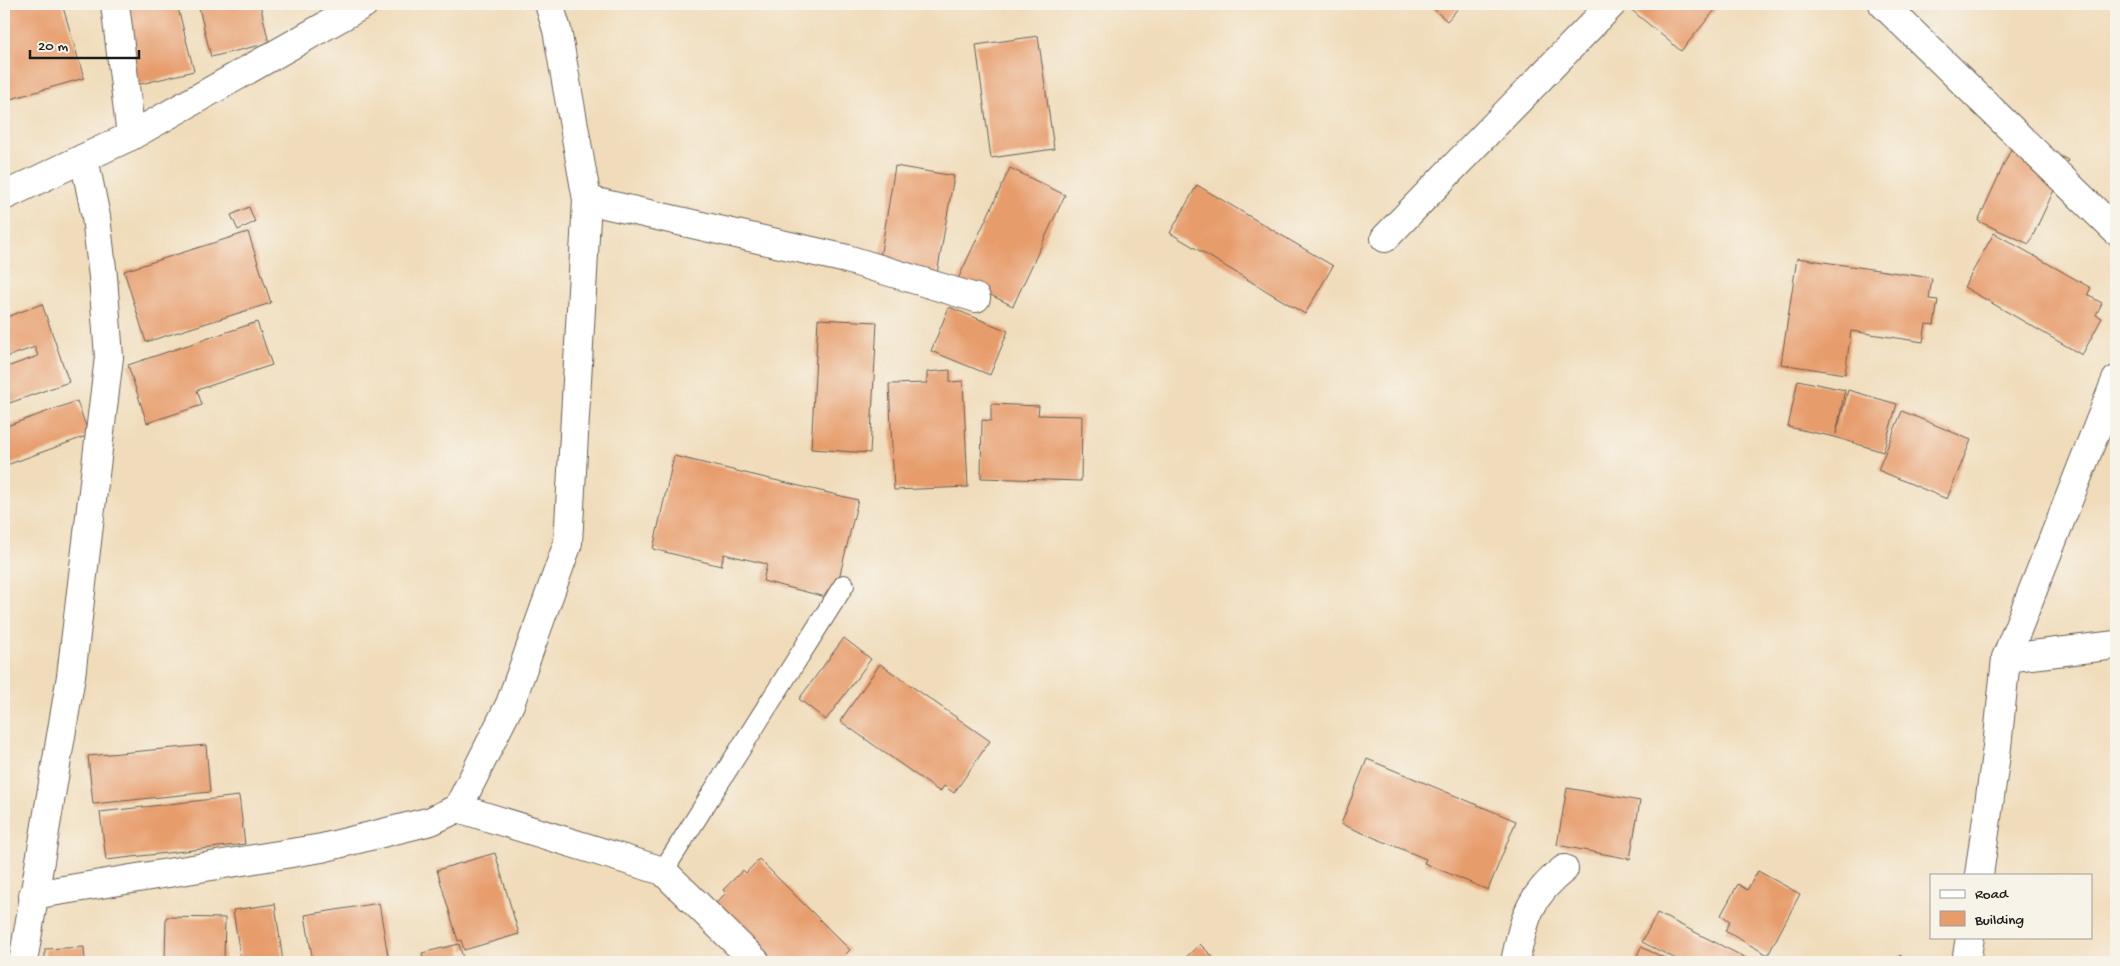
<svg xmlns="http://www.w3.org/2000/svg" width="2120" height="966" font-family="'Gochi Hand',sans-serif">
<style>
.building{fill:#e79c6c}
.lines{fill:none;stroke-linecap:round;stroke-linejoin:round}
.service-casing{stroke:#665f53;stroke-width:22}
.minor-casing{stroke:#665f53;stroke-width:30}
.service{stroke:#fff;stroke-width:20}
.minor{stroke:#fff;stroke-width:28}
</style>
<rect width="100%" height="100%" fill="#f7f3e8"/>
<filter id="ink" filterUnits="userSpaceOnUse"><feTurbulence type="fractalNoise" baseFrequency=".02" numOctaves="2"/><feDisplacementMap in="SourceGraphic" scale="10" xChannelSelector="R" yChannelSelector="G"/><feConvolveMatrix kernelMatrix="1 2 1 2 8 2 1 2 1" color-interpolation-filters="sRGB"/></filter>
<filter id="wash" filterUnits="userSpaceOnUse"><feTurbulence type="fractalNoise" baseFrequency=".0096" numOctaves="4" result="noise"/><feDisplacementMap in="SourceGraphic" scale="20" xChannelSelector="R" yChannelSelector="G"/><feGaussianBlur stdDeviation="1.12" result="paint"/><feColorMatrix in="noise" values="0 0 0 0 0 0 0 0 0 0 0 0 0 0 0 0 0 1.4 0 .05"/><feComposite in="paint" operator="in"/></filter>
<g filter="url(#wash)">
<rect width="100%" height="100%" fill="#f0dcba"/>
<g id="blocks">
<!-- building -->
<g class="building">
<polygon points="4,4 62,4 84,78 4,101"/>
<polygon points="116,4 177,4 194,71 137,85"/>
<polygon points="198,4 260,4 269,43 211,57"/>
<polygon points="1428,4 1462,4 1447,21"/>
<polygon points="1630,4 1720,4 1681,51 1628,7"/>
<polygon points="1038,36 1054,149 991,158 976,45"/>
<polygon points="2017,136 2068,160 2029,244 1978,221"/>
<polygon points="895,166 954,176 937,274 879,264"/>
<polygon points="1010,168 1065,195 1013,306 958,279"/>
<polygon points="1197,185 1333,266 1305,314 1170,233"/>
<polygon points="249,207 255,222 238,230 231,215"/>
<polygon points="248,232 271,303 146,342 124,271"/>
<polygon points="1994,233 2091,288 2087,295 2102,303 2096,315 2102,318 2082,355 1964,287"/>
<polygon points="1797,258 1932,278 1929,299 1938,300 1934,325 1926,324 1923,342 1851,331 1845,374 1781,364"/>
<polygon points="42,304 69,382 4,405 4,368 38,356 35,347 4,358 4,318"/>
<polygon points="949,307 1008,331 990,375 931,351"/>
<polygon points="818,319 877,322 870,453 811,449"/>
<polygon points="257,322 272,365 197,390 202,405 147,423 128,365"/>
<polygon points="950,370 950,382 963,381 968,487 894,490 889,384 927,383 927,372"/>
<polygon points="1798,380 1845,390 1836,434 1848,390 1897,404 1883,452 1835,437 1788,427"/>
<polygon points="77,401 89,435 4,466 4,427"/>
<polygon points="991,404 1039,406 1038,415 1082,416 1081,481 981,478 982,420 991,421"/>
<polygon points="1902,411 1971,440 1947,499 1878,470"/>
<polygon points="674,456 858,500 834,599 763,581 767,564 724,554 721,566 653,549"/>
<polygon points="844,638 871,659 826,720 799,699"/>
<polygon points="880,664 990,741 954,793 944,786 940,792 840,721"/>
<polygon points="206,745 210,792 93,804 88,756"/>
<polygon points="1367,759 1516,821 1488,890 1424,863 1426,859 1341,824"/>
<polygon points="1567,788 1640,801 1630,859 1557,845"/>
<polygon points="239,796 245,844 106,860 100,812"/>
<polygon points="495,853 519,934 464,950 461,940 458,941 437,870"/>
<polygon points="759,859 850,950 838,962 768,962 712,907 726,893 723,890 743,870 746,873"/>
<polygon points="1758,871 1800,894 1768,955 1725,931 1730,921 1721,915 1738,884 1747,890"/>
<polygon points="379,903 389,962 313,962 305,915"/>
<polygon points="275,904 283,962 241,962 233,910"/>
<polygon points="1657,913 1754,962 1682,962 1642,942"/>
<polygon points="166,917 225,918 224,962 165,962"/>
<polygon points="459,944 464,962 424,962 422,953"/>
<polygon points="1200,944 1218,962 1181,962"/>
<polygon points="84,947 85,962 45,962 45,949"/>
<polygon points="1641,947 1673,962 1634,962"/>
<polygon points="1900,955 1910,962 1894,962"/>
</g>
</g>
</g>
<g filter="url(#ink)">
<use href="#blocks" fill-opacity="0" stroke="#665f53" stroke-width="1"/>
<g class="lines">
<defs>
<polyline id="service" points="663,871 844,585"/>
<g id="minor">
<polyline points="115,4 131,136"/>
<polyline points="1883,4 2116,231"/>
<polyline points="84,158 131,136 364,4"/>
<polyline points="4,196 84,158 96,217 103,277 109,357 71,676 23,962"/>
<polyline points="587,200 847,259 976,298"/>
<polyline points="1385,238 1612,4"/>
<polyline points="2006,658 2116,645"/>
<polyline points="458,808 663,871 756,962"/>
<polyline points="1979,875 1997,747 2006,658 2116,380"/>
<polyline points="33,895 322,848 431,821 458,808 510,704 568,543 587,200 557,30 549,4"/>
<path d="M1515,962C1524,920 1528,897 1564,869"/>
<polyline points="1966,962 1970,937"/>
</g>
</defs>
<!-- service casing -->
<use href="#service" class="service-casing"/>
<!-- minor casing -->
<use href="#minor" class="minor-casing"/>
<!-- service -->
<use href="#service" class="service"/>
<!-- minor -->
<use href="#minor" class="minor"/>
</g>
</g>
<!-- margin -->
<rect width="2120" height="966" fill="none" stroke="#f7f3e8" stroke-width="20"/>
<!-- legend -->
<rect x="1930" y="874" width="162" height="65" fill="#f7f3e8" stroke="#9f9d96"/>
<rect x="1940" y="890" width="25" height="8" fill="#ffffff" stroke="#9f9d96"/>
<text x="1975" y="898" font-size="15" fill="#1c1c1c">Road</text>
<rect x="1940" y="911" width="25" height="15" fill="#e79c6c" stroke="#9f9d96"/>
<text x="1975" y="924" font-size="15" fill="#1c1c1c">Building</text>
<!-- scale -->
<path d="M30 50v8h109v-8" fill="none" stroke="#1c1c1c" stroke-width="2.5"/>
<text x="38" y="50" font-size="15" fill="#1c1c1c" stroke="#f7f3e8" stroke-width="4" paint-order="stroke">20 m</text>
</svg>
